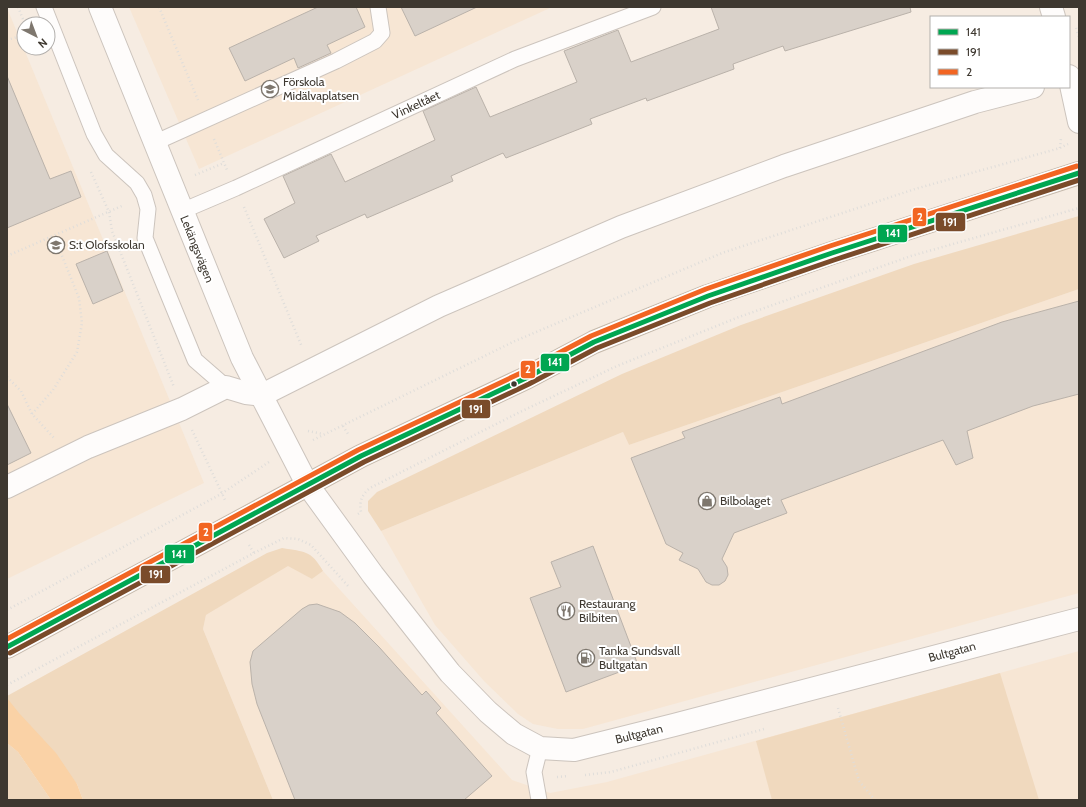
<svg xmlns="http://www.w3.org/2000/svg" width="1086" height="807" font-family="Cabin,sans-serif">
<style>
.built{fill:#f7e6d4}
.green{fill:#f0d9be}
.water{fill:#fad2a6}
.building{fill:#d9d1c9;stroke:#bab2aa}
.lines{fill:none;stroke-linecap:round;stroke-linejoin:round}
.service-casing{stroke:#ccc4bd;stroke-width:17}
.minor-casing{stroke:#ccc4bd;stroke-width:24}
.trunk-casing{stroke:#c5b9ac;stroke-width:24}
.path{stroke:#dfddda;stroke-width:2.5;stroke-dasharray:1 3;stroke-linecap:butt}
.service{stroke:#fefcfb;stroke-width:15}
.minor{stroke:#fefcfb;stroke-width:22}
.trunk{stroke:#f2ebe4;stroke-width:22}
.bus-1-casing{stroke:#fff;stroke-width:8}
.bus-2-casing{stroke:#fff;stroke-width:8}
.bus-3-casing{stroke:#fff;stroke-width:8}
.bus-1{stroke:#00a651;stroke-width:5}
.bus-2{stroke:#7a4b2a;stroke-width:5}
.bus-3{stroke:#f26522;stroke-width:5}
.bus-dot{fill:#3e3830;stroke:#fff;stroke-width:1.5}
.labels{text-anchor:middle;stroke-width:4;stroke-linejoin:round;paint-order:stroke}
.poi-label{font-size:12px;fill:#3e3830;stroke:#fff;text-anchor:start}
.street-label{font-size:12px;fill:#3e3830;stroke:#fff}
.line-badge{stroke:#fff;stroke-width:1.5}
.badge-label{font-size:11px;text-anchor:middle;font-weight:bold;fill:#fff}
</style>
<rect width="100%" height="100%" fill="#f6ece2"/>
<!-- built -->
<g class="built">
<polygon points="129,7 550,7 550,8 199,169"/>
<polygon points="7,8 204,483 7,579"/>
<polygon points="1079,289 1079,593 583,729 558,729 533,724 518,714 484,681 435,625 381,531 623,432 629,445"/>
<polygon points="288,565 312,579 323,571 512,780 550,793 607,782 1079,651 1079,800 273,800 203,629 206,615"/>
</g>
<!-- green -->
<g class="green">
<polygon points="1079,216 1079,289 629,445 623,432 381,531 368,511 368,501 377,492 622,374 741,325 914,264"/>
<path d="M282,548C305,552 311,550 323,571L312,579L288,566L206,615L203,629L273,800H83L77,784L7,720V696L267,553Z"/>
<polygon points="1000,673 1039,800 772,800 756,741"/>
<polygon points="7,743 18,752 51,800 7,800"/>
</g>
<!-- water -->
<polygon class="water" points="7,698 19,713 56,753 77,784 83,800 51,800 18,752 7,743"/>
<!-- building -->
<g class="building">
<polygon points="318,7 356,7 365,27 327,45 331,53 298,68 294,58 245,81 229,48"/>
<polygon points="401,7 477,7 415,36"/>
<polygon points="711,7 910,7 911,12 785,51 783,46 733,64 734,69 647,101 646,98 590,119 592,124 506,158 503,153 451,176 453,181 367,218 365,214 316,236 319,241 284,258 264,219 295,203 283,176 331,154 345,182 435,140 423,111 476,87 490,117 577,82 564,51 618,30 631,62 719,29"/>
<polygon points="7,76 50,179 71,171 81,197 7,228"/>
<polygon points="107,251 123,291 93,304 76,264"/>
<polygon points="1079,301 1079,394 1033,406 967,431 973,458 956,465 943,440 781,500 787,513 734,533 722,559 727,567 728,575 725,581 719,585 712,585 706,582 698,569 679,560 683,553 666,544 631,458 685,438 682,432 780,397 782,404 1002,322"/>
<polygon points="7,404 31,453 7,465"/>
<polygon points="593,546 638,665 566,692 530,598 561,587 551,562"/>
<polygon points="317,604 340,612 355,623 379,647 422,695 426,691 441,708 436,713 492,776 464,800 295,800 257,704 252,684 250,662 253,651 302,609 309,605"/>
</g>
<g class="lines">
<defs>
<g id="service">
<polyline points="44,7 94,134 106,155 137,183 144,195 148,209 145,238 195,360 226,387"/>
<polyline points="154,143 336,61 375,41 382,33 378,7"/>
<polyline points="182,211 236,188 515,59 653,7"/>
<polyline points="539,800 534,772 540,748"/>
</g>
<g id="minor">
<polyline points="100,7 242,358 307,484 373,575 450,673 488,712 514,734 540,748 574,750 674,725 1079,619"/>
<polyline points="1051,7 1054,17"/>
<polyline points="1069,76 1079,122"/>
<polyline points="7,487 88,447 182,409 226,387 246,393 262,395 439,306 621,227 784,166 975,102 1033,87"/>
</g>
<polyline id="trunk" points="7,647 361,456 526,378 594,342 708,296 832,253 1079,173"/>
</defs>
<!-- service casing -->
<use href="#service" class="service-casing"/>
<!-- minor casing -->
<use href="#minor" class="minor-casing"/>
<!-- trunk casing -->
<use href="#trunk" class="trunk-casing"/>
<!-- path -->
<g class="path">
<polyline points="18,7 25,24"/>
<polyline points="159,7 198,100"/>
<polyline points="1076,28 1079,37"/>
<polyline points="7,40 24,35"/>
<polyline points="214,139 227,170"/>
<polyline points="1060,148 1061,138"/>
<polyline points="91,172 109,212 112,231 174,387"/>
<polyline points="195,175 224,163"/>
<polyline points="244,207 302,347"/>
<polyline points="7,256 124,205"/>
<polyline points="7,377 21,391 32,414 54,438"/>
<polyline points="32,414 53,390 77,352 82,323 79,298 54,236"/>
<polyline points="343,426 348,434"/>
<polyline points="192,430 226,502"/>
<polyline points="308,431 323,434"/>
<polyline points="313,440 515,341 722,253 915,189 1060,148 1068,144"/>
<path d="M358,514L361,512C359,501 362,495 370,488L518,413L617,366L739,317L911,256L1079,208"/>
<polyline points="249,545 254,553"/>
<polyline points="7,610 221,494 269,462"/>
<polyline points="7,685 254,553 284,538 298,539 311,545 349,587"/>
<polyline points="838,708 859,781 875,800"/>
<polyline points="585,775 611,772 764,729"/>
<polyline points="557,777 568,776"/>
</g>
<!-- service -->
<use href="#service" class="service"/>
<!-- minor -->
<use href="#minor" class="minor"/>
<!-- trunk -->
<use href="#trunk" class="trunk"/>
<defs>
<polyline id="bus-1" points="7,647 361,456 526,378 594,342 708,296 832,253 1079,173"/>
<polyline id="bus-2" points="10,653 364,462 529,384 597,348 710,303 834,260 1079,180"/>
<polyline id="bus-3" points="7,639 358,450 523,372 591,336 706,289 830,246 1077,166"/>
</defs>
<!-- bus-1 casing -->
<use href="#bus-1" class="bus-1-casing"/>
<!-- bus-2 casing -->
<use href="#bus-2" class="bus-2-casing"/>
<!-- bus-3 casing -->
<use href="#bus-3" class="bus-3-casing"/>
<!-- bus-1 -->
<use href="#bus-1" class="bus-1"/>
<!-- bus-2 -->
<use href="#bus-2" class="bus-2"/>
<!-- bus-3 -->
<use href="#bus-3" class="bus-3"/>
</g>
<!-- icons -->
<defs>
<symbol id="school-ring" viewBox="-11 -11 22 22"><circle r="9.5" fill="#fff" stroke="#7e776e" stroke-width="1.5"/><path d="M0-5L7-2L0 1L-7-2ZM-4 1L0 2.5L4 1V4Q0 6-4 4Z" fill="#7e776e"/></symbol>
<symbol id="shop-ring" viewBox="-11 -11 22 22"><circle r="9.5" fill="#fff" stroke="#7e776e" stroke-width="1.5"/><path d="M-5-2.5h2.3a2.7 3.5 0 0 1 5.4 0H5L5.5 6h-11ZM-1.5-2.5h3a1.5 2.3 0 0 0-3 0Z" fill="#7e776e"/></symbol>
<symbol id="restaurant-ring" viewBox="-11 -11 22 22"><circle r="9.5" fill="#fff" stroke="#7e776e" stroke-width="1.5"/><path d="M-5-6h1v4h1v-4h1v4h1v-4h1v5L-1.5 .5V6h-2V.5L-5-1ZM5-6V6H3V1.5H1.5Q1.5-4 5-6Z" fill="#7e776e"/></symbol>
<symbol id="fuel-ring" viewBox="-11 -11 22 22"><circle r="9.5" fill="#fff" stroke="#7e776e" stroke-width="1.5"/><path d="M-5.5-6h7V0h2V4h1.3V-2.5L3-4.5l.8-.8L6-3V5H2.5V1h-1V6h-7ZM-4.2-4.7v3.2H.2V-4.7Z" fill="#7e776e"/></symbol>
</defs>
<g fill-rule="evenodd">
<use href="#school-ring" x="260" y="79" width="20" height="20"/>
<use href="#school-ring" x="46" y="235" width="20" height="20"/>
<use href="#shop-ring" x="697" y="491" width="20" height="20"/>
<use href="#restaurant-ring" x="556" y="601" width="20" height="20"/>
<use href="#fuel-ring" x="576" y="648" width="20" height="20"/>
</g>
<!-- markers -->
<circle class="bus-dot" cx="514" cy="384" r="3.5"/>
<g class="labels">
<!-- poi labels -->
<g class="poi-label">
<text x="283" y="86">Förskola<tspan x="283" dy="14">Midälvaplatsen</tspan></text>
<text x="69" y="249">S:t Olofsskolan</text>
<text x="720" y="505">Bilbolaget</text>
<text x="579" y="608">Restaurang<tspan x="579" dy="14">Bilbiten</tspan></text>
<text x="599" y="655">Tanka Sundsvall<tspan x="599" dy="14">Bultgatan</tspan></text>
</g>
<!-- street labels -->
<g class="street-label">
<text transform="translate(416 105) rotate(-25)" y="4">Vinkeltået</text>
<text transform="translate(197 249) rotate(68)" y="4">Lekängsvägen</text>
<text transform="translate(952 652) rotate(-15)" y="4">Bultgatan</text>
<text transform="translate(639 734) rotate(-14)" y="4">Bultgatan</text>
</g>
</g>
<g class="line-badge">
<rect x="912" y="207" width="15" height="20" rx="4" fill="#f26522"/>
<rect x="935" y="212" width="31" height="20" rx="4" fill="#7a4b2a"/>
<rect x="877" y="224" width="31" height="19" rx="4" fill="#00a651"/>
<rect x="540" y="353" width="30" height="19" rx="4" fill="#00a651"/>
<rect x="520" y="360" width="16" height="19" rx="4" fill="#f26522"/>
<rect x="461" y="399" width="30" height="20" rx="4" fill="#7a4b2a"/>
<rect x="198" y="522" width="15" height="20" rx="4" fill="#f26522"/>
<rect x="164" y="544" width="31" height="20" rx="4" fill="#00a651"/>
<rect x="140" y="565" width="31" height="19" rx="4" fill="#7a4b2a"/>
</g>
<g class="badge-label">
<text x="920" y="221">2</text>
<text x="950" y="226">191</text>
<text x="893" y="237">141</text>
<text x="555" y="366">141</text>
<text x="528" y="373">2</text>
<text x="476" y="413">191</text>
<text x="206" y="536">2</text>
<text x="179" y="558">141</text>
<text x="156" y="578">191</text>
</g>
<!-- border -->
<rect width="1086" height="807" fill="none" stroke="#3e3830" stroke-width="16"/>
<!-- legend -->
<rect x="930" y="16" width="140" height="72" fill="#ffffff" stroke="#b2afac"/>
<rect x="938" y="29" width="20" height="6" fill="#00a651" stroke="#b2afac"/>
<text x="966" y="36" font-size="12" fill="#3e3830">141</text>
<rect x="938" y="49" width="20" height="6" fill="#7a4b2a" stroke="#b2afac"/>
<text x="966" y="56" font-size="12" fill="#3e3830">191</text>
<rect x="938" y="69" width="20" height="6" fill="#f26522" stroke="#b2afac"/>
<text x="966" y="76" font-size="12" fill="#3e3830">2</text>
<!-- north arrow -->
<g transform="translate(36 36) rotate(138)"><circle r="19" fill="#ffffff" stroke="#b2afac"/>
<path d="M0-3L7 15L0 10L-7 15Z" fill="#7e776e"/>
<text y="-6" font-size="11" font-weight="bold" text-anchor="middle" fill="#3e3830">N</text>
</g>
</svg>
